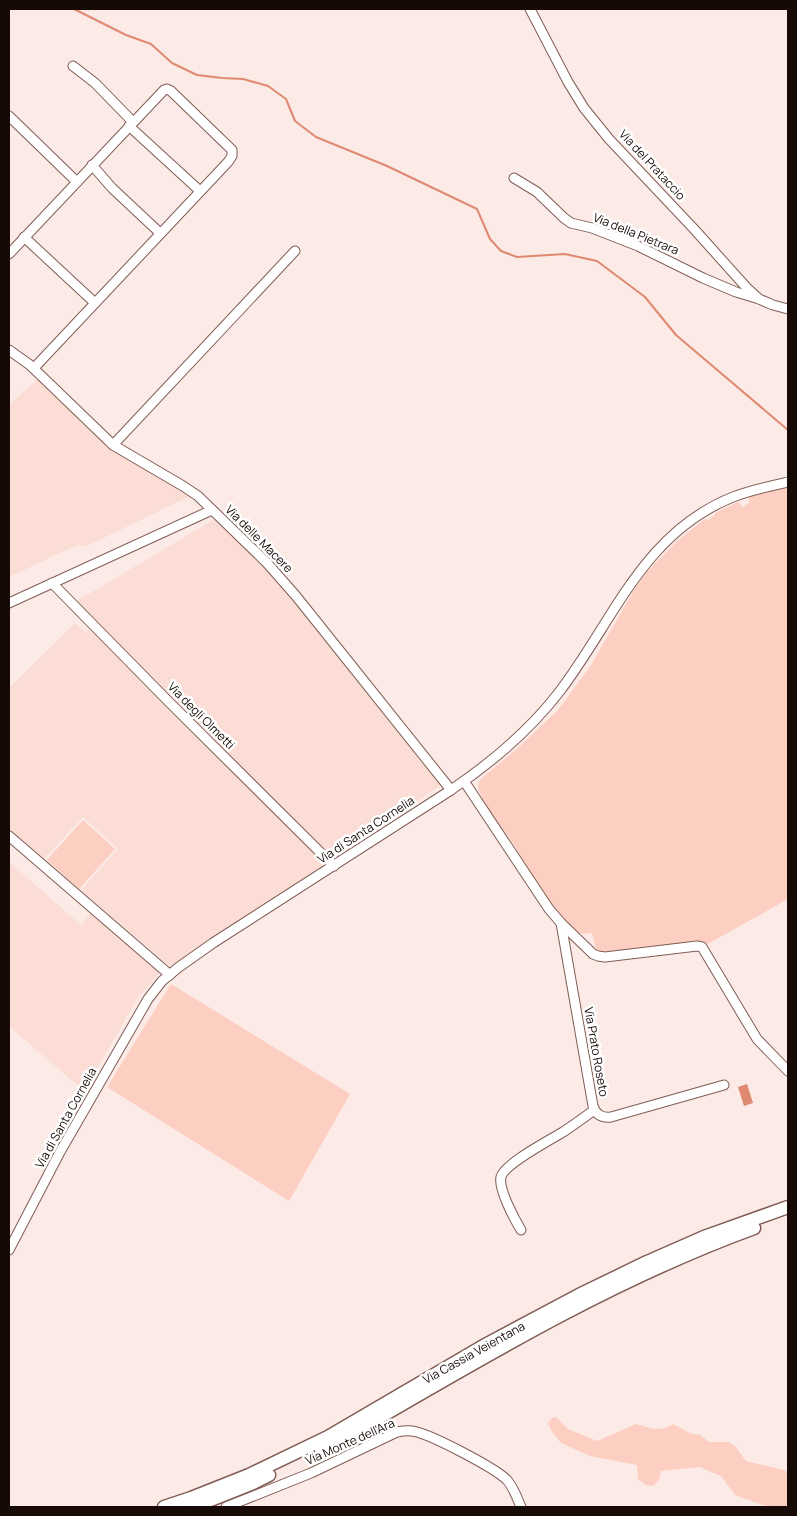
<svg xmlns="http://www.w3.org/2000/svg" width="797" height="1516" font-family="Manrope,sans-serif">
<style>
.built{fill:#fbddd5}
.green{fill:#fdcfc2}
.water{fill:#df8970}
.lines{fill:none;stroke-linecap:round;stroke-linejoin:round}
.stream{stroke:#df8970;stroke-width:2}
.minor-casing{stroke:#805d54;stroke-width:11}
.highway-casing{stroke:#805d54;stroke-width:15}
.minor{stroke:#fff;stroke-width:9}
.highway{stroke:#fff;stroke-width:12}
.labels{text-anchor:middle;stroke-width:5;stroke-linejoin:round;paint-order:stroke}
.street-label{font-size:12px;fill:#160906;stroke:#fff}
</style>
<rect width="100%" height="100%" fill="#fbeae5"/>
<!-- built -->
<g class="built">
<polygon points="38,379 44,381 108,445 192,495 87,546 77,545 9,577 9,405"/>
<polygon points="218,517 278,578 441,785 334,859 290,818 77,601"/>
<polygon points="75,623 85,632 94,630 322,861 324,866 170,966 81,890 118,849 83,817 44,859 9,829 9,688"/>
<polygon points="9,862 81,925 92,912 159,971 157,976 139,996 84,1091 9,1026"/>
</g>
<!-- green -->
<g class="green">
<path d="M788,488V899L706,945L702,942L597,953L592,933C590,933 587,934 584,934C561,931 526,864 514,845C503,827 488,812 480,793C477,788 478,783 481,779L520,746L558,710L591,665L634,590L646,573L677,541L705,519L708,520L715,515V513L738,502L743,507L749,503V495Z"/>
<polygon points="83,820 115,849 79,889 47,860"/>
<polygon points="171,984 350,1094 289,1201 107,1087"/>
<path d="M556,1417L568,1429L597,1441L636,1424C652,1428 658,1433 673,1424L692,1434L700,1435L709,1442H728L735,1446L746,1461L784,1470L788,1473V1507H769L735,1495L721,1476L700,1467L661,1471L659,1480L653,1486L646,1485L638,1479L637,1465L590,1456L561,1443L552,1432L548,1423L552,1418Z"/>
</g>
<!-- water -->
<polygon class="water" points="747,1084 753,1103 744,1106 738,1087"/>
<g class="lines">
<!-- stream -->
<polyline class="stream" points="74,9 126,35 151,44 172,63 197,75 222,78 243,79 268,86 286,99 295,121 316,137 387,166 477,209 490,239 501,251 517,257 565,254 597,261 645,297 676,335 788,430"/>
<defs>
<g id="minor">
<polyline points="530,9 568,82 584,108 609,139 694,229 746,287 759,299 773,305 788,309"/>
<polyline points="73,66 95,83 133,122"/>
<polyline points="9,116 77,182"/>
<polyline points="129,126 200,191"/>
<polyline points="92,165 112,188 160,233"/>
<polyline points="514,178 537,192 564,218 571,223 592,228 638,246 703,278 736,292 756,298"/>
<polyline points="24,237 95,303"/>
<polyline points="9,254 164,90 167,89 171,91 232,150 232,156 228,162 34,368"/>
<polyline points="9,350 30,365 113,445 183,486 198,496 267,563 296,596 451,790"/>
<polyline points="113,445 295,251"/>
<polyline points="52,583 169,702 334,866"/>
<polyline points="9,603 212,510"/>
<polyline points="464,781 549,909 561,923 593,954 598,956 605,957 697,946 702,947 757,1039 788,1071"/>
<polyline points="9,836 170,975"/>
<path d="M561,923L593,1106C596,1115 602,1118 611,1117L724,1085"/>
<path d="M521,1230C515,1220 498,1189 501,1177C504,1164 550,1140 563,1132C573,1125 584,1118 594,1110"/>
<path d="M9,1250L60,1152L148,999L162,981L179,967L213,943L451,790C491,763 530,730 560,691C614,620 643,533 733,497C751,490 770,486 788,482"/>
<path d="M226,1507L311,1473L397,1432C402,1431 407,1430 412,1431C429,1433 495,1468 507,1480C514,1488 517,1498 521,1507"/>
</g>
<g id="highway">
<path d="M321,1450L337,1442C472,1364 606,1282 754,1228"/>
<polyline points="164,1507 191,1498 249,1475 328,1437 487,1344 579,1295 647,1262 704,1237 788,1207"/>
<polyline points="193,1507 251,1484 269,1475"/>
</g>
</defs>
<!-- minor casing -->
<use href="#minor" class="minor-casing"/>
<!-- highway casing -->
<use href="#highway" class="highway-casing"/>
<!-- minor -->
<use href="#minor" class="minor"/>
<!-- highway -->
<use href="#highway" class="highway"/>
</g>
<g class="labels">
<!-- street labels -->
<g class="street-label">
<text transform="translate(652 165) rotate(47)" y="4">Via del Prataccio</text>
<text transform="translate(636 234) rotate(22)" y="4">Via della Pietrara</text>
<text transform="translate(259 539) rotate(45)" y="4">Via delle Macere</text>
<text transform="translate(201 716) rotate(45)" y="4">Via degli Olmetti</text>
<text transform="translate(366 830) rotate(-33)" y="4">Via di Santa Cornelia</text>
<text transform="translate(596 1052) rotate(80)" y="4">Via Prato Roseto</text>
<text transform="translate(66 1118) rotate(-61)" y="4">Via di Santa Cornelia</text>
<text transform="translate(474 1353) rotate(-29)" y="4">Via Cassia Veientana</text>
<text transform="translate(350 1442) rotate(-24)" y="4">Via Monte dell'Ara</text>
</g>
</g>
<!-- border -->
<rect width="797" height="1516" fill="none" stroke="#160906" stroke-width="20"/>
</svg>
